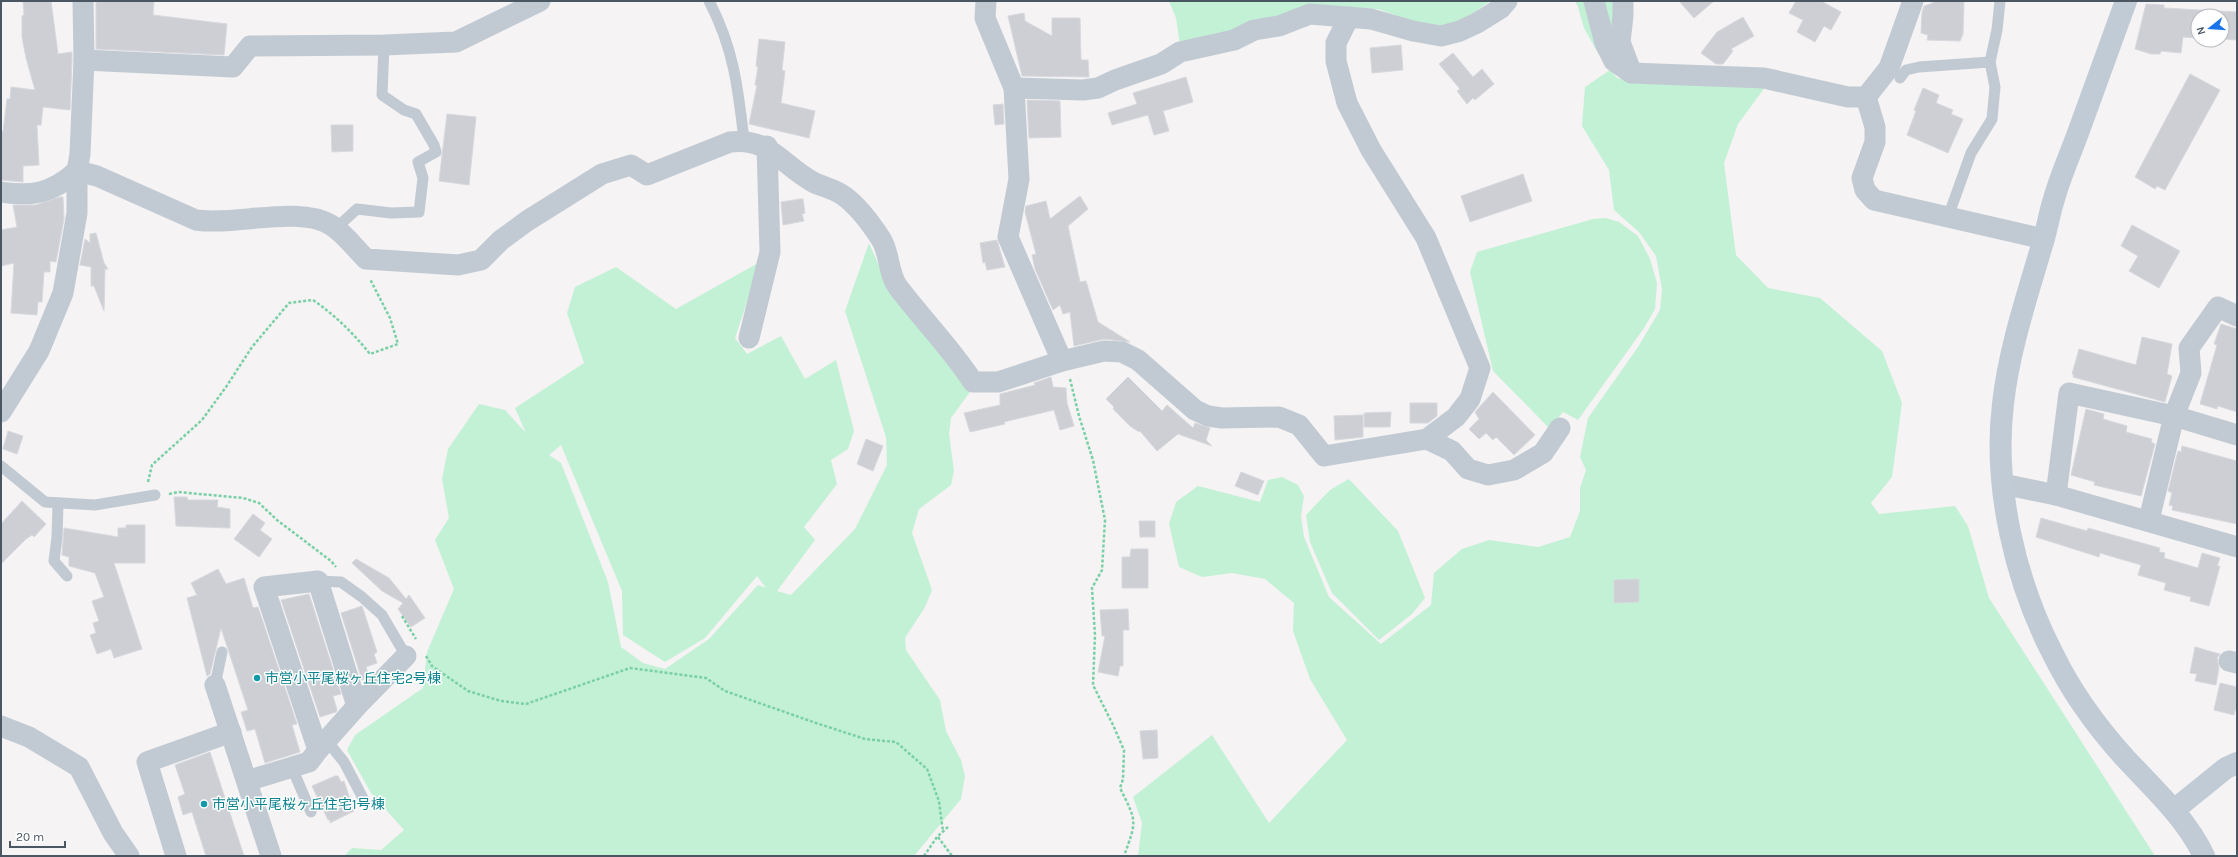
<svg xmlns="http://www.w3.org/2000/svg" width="2238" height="857" font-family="Karla,'Noto Sans JP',sans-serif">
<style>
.green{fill:#c3f1d5;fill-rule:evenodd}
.building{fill:#cdcfd5;stroke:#d7d9de}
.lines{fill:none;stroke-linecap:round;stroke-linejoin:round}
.path{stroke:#7ad0a6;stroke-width:2.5;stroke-dasharray:3 2;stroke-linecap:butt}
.lane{stroke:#c1cad2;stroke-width:11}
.street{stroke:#c1cad2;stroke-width:21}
.secondary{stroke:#c1cbd6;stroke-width:22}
.culture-dot{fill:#0f9aa8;stroke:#fff;stroke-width:1.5}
.labels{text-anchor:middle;stroke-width:3;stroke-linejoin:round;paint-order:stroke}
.culture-label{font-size:14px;fill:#0d838f;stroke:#fff;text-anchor:start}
</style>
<rect width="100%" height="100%" fill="#f5f3f3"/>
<!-- green -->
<g class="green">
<polygon points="1169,1 1490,1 1465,19 1432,28 1378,9 1310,7 1279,18 1252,20 1227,33 1180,45 1176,18"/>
<polygon points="1575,1 1617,1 1610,58 1599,55 1584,28 1578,7"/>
<polygon points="1610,70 1617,78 1641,83 1766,86 1738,124 1724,163 1736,255 1768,288 1820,298 1882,351 1902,403 1892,477 1871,503 1879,514 1955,506 1968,526 1989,598 2155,856 1138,856 1142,823 1133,797 1212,735 1269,823 1347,740 1310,679 1293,631 1294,603 1265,579 1232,573 1202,577 1179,567 1169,524 1176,502 1198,486 1260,502 1268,480 1282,477 1298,485 1304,496 1301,516 1304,537 1329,597 1381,644 1431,605 1434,573 1462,549 1489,540 1538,547 1570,537 1580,511 1580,488 1586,470 1580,457 1588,418 1638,347 1660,310 1662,289 1656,256 1639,232 1614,210 1609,170 1582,126 1585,87"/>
<polygon points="1606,218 1619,222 1638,236 1650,259 1657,283 1655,309 1644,328 1578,420 1563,412 1550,429 1493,371 1470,272 1477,252 1593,219"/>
<path d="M869,243L888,286L972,389L951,418L949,434L954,471L951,485L919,509L912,533L932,590L925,607L905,638L906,650L940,700L946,731L961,760L965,776L961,799L914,856H344L352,848L381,850L404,830L371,793L347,750L355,735L423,688L427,652L454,589L435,540L449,518L442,479L448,449L479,404L505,410L526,433L515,408L584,363L567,313L575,287L616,267L676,309L760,262L735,338L747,354L781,336L805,379L836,360L854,431L848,449L831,460L837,484L804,527L815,540L777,591L791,595L855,529L887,465L886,437L845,311ZM561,445L622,591L623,635L665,662L705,638L757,576L766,588L758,585L709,639L665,669L643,663L621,647L608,582L561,463L549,455Z"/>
<polygon points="1349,479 1398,531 1425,598 1412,614 1379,640 1332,593 1310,542 1306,515 1330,490"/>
</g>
<!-- building -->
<g class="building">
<polygon points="23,1 51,1 58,54 72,52 72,60 70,110 43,107 41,125 37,125 39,165 23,166 23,182 1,180 1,131 3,132 7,99 10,99 11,87 35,90 26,58 22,37 22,16 24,15"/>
<polygon points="96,1 154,1 153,15 227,24 224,55 96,49"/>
<polygon points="1679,1 1714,1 1694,18"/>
<polygon points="1796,1 1821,1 1841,12 1831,30 1824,26 1815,42 1797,32 1803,20 1789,13"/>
<polygon points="1933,1 1964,1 1963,34 1960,41 1927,40 1928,35 1921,33 1922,13 1924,6 1933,3"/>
<polygon points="2146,4 2164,5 2164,8 2237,12 2237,40 2222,39 2222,16 2198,16 2198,38 2183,37 2181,53 2161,51 2160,54 2151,54 2135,49"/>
<polygon points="1024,13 1025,21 1052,36 1052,18 1080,18 1081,60 1088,60 1089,77 1022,76 1008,16"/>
<polygon points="1743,17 1754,36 1731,49 1733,51 1723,64 1716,64 1701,53 1717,32"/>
<polygon points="759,39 785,42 782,70 785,71 781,103 815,111 809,138 749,124 757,85 755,85 758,67 756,66"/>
<polygon points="1401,45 1403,70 1372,73 1370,48"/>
<polygon points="1453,53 1473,77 1482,69 1494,84 1475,100 1473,98 1467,104 1457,91 1460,89 1439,64"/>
<polygon points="2190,74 2220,90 2165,190 2157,186 2155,189 2135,177"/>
<polygon points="1186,77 1193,102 1163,111 1169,131 1154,135 1148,115 1112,125 1108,113 1137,104 1133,93"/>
<polygon points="1923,88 1939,95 1936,103 1953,110 1951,114 1963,119 1948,153 1907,135 1916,111 1914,110"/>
<polygon points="1027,100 1060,101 1061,137 1029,138"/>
<polygon points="1003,104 1004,124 995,125 993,105"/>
<polygon points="447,114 476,117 469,185 439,181"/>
<polygon points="331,125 353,125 353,151 332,152"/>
<polygon points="1523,174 1532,201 1470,222 1461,196"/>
<polygon points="1080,196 1088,209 1068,226 1080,282 1086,281 1098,322 1130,342 1104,339 1074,346 1070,312 1063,314 1060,305 1053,310 1035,269 1032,255 1036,254 1025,212 1026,206 1046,201 1050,219"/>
<polygon points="60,197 63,197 64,219 56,262 50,261 50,272 44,272 42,302 38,302 37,315 11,313 14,263 1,266 1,230 17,227 13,205 35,205"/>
<polygon points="800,199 803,199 805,213 802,214 804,221 783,225 781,202"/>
<polygon points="2132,225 2180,251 2159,288 2129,271 2138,256 2121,246"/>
<polygon points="96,233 104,263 108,269 105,269 104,311 94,286 91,286 91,267 80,265 85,239 90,243 90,234"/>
<polygon points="997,240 1005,267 987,270 985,262 983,263 980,243"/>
<polygon points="2221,324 2237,329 2237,412 2218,406 2217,409 2200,404 2217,345 2214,344"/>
<polygon points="2142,337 2172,344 2167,374 2172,376 2165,402 2073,377 2074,375 2072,374 2079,349 2136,365"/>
<polygon points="1051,377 1053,387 1066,388 1067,403 1074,426 1060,430 1054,410 1004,422 1005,424 970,432 964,413 1000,405 1000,394 1035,385 1034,383"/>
<polygon points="1128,377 1162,411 1167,405 1193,428 1195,423 1210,428 1206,440 1212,446 1178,434 1157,451 1140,431 1139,432 1130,426 1113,409 1114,407 1106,399"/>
<polygon points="1493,392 1535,435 1514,455 1496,437 1493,440 1486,433 1479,439 1469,429 1479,419 1475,412"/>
<polygon points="1410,403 1437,403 1437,416 1428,423 1410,423"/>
<polygon points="2086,409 2104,414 2103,419 2127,426 2126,432 2152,439 2151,442 2155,444 2141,496 2094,485 2095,482 2071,475"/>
<polygon points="1391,412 1390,427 1364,427 1364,413"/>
<polygon points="1363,415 1363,437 1335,440 1334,416"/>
<polygon points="8,431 23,436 17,454 3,449"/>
<polygon points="866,439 883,446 873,471 857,464"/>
<polygon points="2182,446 2237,461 2237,524 2172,510 2173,506 2169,505 2172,493 2168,491 2178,451 2181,452"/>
<polygon points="1241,472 1264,481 1258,495 1235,486"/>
<polygon points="174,497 187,497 188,500 218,500 217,507 230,509 230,528 176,526"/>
<polygon points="22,501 46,524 34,537 32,535 26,539 1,564 1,524"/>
<polygon points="253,514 265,523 260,530 272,539 259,557 234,539"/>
<polygon points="2041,518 2087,531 2088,528 2160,548 2159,552 2165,553 2164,558 2198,568 2202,553 2220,558 2217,566 2220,566 2209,606 2190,601 2191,597 2164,590 2166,583 2138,575 2141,565 2100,553 2099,557 2036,537"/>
<polygon points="1139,521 1155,521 1155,537 1140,537"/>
<polygon points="126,525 145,525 145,563 114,563 142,649 114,658 111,649 97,654 90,635 96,633 93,623 99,621 92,601 104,597 95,573 69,566 69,557 62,555 64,528 118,537 118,528 126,528"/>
<polygon points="1131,549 1148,549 1148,588 1122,588 1122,557 1130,557"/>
<polygon points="356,559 389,578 406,599 409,595 425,618 411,627 398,609 403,603 382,591 352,563"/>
<polygon points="218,569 226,584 244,578 253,608 258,607 297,724 292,725 300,752 265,763 255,729 247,731 241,712 248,710 221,628 210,674 207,676 187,598 197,595 191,583"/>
<polygon points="1639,579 1639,602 1614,603 1614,580"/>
<polygon points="309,594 341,694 333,696 337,710 336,712 320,717 281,600"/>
<polygon points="362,606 377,652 374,654 377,663 366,667 369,677 362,680 341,613"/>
<polygon points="1128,609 1129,630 1123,630 1123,666 1120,666 1118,676 1098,672 1105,636 1102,636 1100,610"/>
<polygon points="2195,647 2220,654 2217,658 2219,668 2216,685 2195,681 2197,674 2190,673"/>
<polygon points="2220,683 2237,687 2237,710 2235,710 2234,715 2214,710"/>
<polygon points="1157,730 1158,758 1143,759 1140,731"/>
<polygon points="210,752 244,856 206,856 192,812 183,815 178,797 185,794 175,765"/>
<polygon points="335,776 338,776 341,782 344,781 354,811 330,823 330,820 328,820 312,786"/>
</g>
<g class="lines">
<!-- path -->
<g class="path">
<path d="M1070,379L1079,416L1093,460L1105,520L1102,570L1092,588L1095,635L1093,685L1113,725L1124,750L1123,779L1120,788C1137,822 1137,820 1124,856"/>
<path d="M148,482L152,465L202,420L226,387L252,347L289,303L313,300C336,316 353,333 370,354L398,344L390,318L370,279"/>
<polyline points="169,494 178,492 243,498 259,503 277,520 331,561 336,567"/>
<polyline points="402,616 416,639"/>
<polyline points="426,656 432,666 468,691 501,701 526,704 630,668 706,678 725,691 816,723 865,739 896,742 927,769 939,801 943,832"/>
<polyline points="938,837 952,856"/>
<polyline points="924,856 937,837 949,826"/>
</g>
<!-- lane -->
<g class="lane">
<path d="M709,1C734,49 738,88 744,140"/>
<polyline points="1900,78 1906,70 1919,67 1990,62"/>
<polyline points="1948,217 1971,153 1992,119 1995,87 1990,62 1997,30 2000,1"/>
<polyline points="335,229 357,209 391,213 419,212 423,178 418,162 436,152 434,145 416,114 404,110 382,95 384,45"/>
<polyline points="1,466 45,502 95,505 155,495"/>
<polyline points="58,504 57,537 54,561 67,576"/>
<polyline points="318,581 341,582 362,597 382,615 406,656"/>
<polyline points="215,685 222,652"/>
<polyline points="327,741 344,762 365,802"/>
<polyline points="292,768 311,812"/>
</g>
<!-- street -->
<g class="street">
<polyline points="986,1 985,18 1014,88 1019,179 1008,237 1062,361"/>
<polyline points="1594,1 1605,43 1614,61 1631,73 1764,78 1848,97 1866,97 1889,68 1913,1"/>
<polyline points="1623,1 1623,16 1620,42 1629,66"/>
<polyline points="84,60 233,67 250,46 384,45 456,42 540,1"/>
<polyline points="1014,88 1083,90 1098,88 1115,80 1161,64 1180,52 1234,40 1254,30 1279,26 1310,14 1371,19 1413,31 1441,36 1460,31 1477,23 1501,8 1507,1"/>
<polyline points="1866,97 1875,127 1875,142 1862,178 1865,190 1874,200 2044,239"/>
<path d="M77,171L97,176L196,220C235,226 299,205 331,225C344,233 355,248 366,259L458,265L481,260L501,240L527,221L602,174L631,165L647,175L730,142C769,137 782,165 813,182C823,187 835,189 844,196C859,207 870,222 881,239C890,253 888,274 898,287C922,319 951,348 973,382H998L1062,361L1104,351L1122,352L1138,360L1195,410L1208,416L1222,418L1279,417L1299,425L1324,456L1427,439L1456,417L1470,399L1480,368L1426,238L1371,150L1347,103L1336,61V43L1349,17"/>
<path d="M1,192C33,197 52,193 77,171"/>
<polyline points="749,338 770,252 767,146"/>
<polyline points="1,412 39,351 63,293 77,213 77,171 80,154 84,60 83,1"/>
<polyline points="1427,439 1452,451 1468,469 1488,475 1514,470 1543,453 1560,428"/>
<polyline points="2003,484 2056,495 2237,547"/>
<polyline points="2056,495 2069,393 2174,416 2237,435"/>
<polyline points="2149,520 2174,416 2191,373 2189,348 2218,307 2237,316"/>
<polyline points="2229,661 2237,663"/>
<polyline points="215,685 271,856"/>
<polyline points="1,726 29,737 79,767 113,833 129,856"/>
<polyline points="318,750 357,706 406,656"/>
<polyline points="247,781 309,762 318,750 264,587 318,581 357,706"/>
<polyline points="176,856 147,762 231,732"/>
</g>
<!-- secondary -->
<g class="secondary">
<path d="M2126,1C2110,45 2094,89 2078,133C2070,155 2060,177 2054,199C2049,214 2047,230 2042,245C2027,297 2009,349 2003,404C1993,486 2015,581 2053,654C2071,691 2097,727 2125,758C2153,788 2186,818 2204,856"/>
<polyline points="2174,810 2226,768 2237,763"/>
</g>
</g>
<!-- markers -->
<g class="culture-dot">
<circle cx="257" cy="678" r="4"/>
<circle cx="204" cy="804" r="4"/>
</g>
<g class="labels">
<!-- culture labels -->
<g class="culture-label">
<text x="265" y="683">市営小平尾桜ヶ丘住宅2号棟</text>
<text x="212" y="809">市営小平尾桜ヶ丘住宅1号棟</text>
</g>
</g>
<!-- border -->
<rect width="2238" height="857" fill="none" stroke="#4a5661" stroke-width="4"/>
<!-- north arrow -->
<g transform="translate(2210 28) rotate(253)"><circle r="19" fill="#ffffff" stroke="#b7bbc0"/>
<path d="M0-3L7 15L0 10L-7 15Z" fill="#1a73e8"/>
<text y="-6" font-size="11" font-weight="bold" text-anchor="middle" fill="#4a5661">N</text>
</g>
<!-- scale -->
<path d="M10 841v6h55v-6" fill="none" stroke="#4a5661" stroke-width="2"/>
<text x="16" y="841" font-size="12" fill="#4a5661" stroke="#ffffff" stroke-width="3" paint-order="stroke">20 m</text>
</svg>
